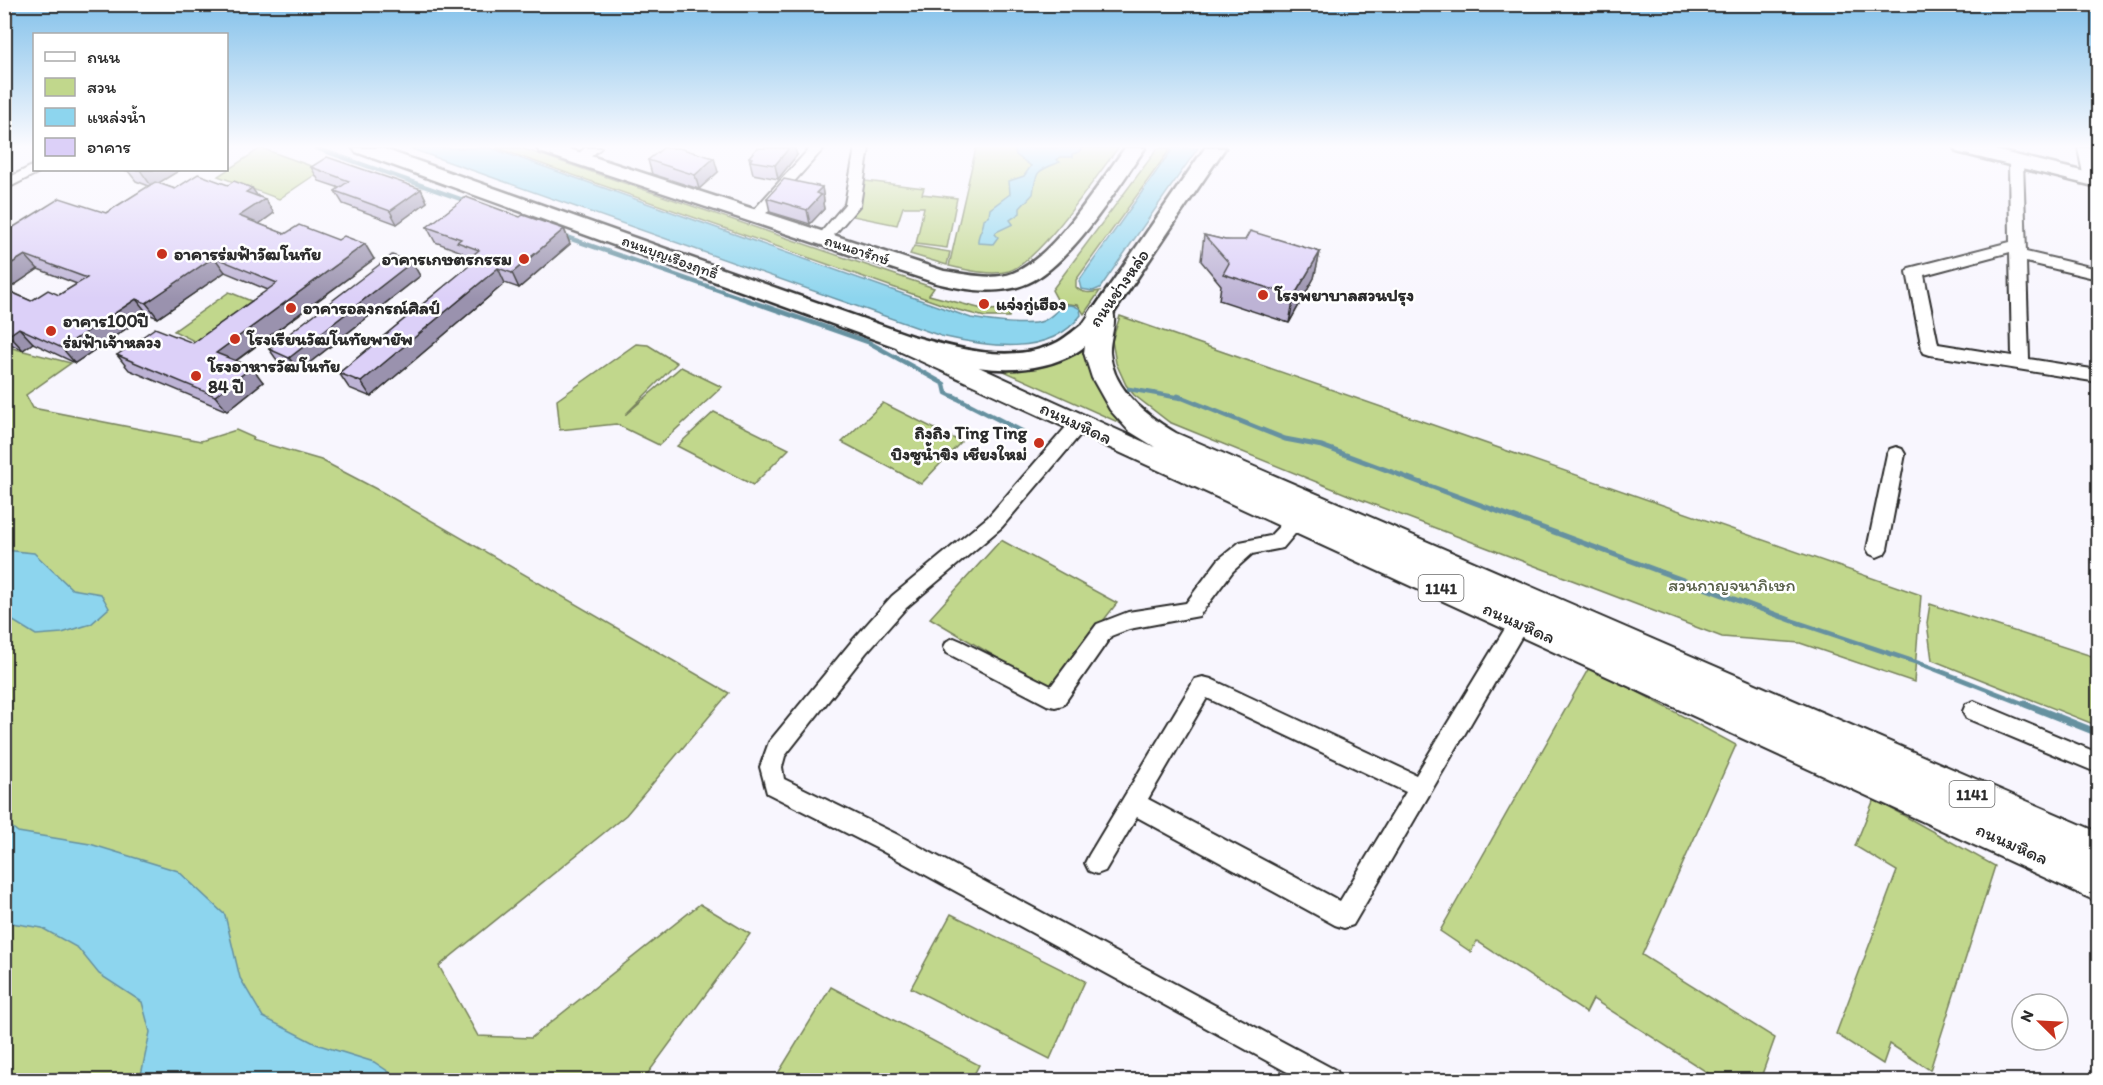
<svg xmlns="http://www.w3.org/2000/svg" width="2103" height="1085" font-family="Itim,'Playpen Sans Thai',sans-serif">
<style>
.green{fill:#c1d78c;stroke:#76815c;stroke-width:1.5}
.water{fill:#8dd5ee;stroke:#6691a0;stroke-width:1.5}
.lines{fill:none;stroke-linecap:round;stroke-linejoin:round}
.stream-far2{stroke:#6691a0;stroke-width:4.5}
.stream-far1{stroke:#6691a0;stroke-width:5}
.stream{stroke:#6691a0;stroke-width:7}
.street-casing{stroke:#2b2b2b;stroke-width:4}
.secondary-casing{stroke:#2b2b2b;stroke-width:5}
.primary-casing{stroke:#2b2b2b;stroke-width:4}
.street{fill:#fff;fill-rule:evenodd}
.secondary{fill:#fff;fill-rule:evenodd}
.primary{fill:#fff;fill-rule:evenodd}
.wall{fill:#bdb3d5;stroke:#2b2b2b;stroke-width:1.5;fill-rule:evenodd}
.shaded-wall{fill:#9a92ae;stroke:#2b2b2b;stroke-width:1.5}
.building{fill:#dcd0f8;stroke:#2b2b2b;stroke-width:1.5}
.poi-dot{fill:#c8321e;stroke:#fff;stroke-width:2}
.labels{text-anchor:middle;stroke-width:5;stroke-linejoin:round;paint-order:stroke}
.far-street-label{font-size:15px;fill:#2b2b2b;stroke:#fff}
.shield{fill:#fff;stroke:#6b6b6b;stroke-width:1.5}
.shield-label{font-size:16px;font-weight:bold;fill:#2b2b2b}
.poi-label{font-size:18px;font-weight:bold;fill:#2b2b2b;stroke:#fff;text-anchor:start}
.street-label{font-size:18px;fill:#2b2b2b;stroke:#fff}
.park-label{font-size:18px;fill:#585f48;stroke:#fff}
</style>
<rect width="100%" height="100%" fill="#f8f6fe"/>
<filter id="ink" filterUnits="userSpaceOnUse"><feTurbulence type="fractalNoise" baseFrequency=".0167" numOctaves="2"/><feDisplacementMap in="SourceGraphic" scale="12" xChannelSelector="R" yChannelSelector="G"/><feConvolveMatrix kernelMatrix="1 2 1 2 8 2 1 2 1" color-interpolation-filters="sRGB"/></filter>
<g filter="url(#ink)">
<!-- green -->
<g class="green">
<polygon points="261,148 322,170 279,199 218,176"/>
<polygon points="496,148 521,148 934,288 929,295 986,310 1009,309 1009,317 985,317 958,310"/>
<path d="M976,148H1118C1096,176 1040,261 1009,271C990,276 968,270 949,266Z"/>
<path d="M1158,148H1171L1076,280V287C1082,294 1091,293 1100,291L1084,314L1078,305L1059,303L1052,290Z"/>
<polygon points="865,181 924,188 922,194 957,198 947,248 916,244 924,207 903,207 897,225 848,215"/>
<polygon points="914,246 950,252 947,265 910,254"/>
<polygon points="229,292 256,303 196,342 174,331"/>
<polygon points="1120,316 1921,595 1914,682 1800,643 1722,637 1351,496 1169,422 1134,395 1126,385 1116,363 1112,341"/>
<polygon points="1090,342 1131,428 995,367"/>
<polygon points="636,344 648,345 677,363 625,415 681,367 722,387 659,445 616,424 560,430 557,400"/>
<polygon points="4,346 71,363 26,395 33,408 201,441 236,430 254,438 252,440 321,460 382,492 729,693 626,815 439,966 478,1036 531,1038 700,904 750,934 643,1080 5,1080"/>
<polygon points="883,403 961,442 921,484 842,442"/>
<polygon points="714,412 789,449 753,485 677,446"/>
<polygon points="1001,540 1117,603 1050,689 930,618"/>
<polygon points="1930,604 2098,658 2098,726 1932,660 1927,623"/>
<polygon points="1590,666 1736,745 1642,955 1775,1038 1760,1080 1719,1080 1593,999 1586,1013 1477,941 1471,952 1440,931"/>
<polygon points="1874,799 1995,866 1930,1070 1890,1044 1883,1064 1836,1034 1897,871 1855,846"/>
<polygon points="951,914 1085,981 1050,1059 911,988"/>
<polygon points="831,987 979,1065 971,1080 774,1080"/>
</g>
<!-- water -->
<g class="water">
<path d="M409,148H491L971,318C987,321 1029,327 1043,321C1057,315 1063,297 1080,309L1081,315C1049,358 986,346 941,336Z"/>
<path d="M1014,148H1082L1079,152L1072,154L1073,157H1060L1057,160L1060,162C1037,171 1036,170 1033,194L1020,208V213L1010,220L1013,224L996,232L995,234L998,237L993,244L978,243C977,234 984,229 984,219L989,216L990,209L1010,194L1009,181L1024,176L1031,166L1016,155Z"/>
<polygon points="1173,148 1198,148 1100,288 1093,291 1081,289 1079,281"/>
<polygon points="4,550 34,553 72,589 101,594 109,608 91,624 62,633 36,635 5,616"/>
<polygon points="5,822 18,832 90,844 178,871 225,915 240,978 263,1017 316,1044 374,1062 395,1076 396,1080 140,1080 150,1032 142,1002 99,974 78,948 42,928 5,922"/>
</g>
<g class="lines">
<!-- stream-far2 -->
<g class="stream-far2">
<polyline points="316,148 469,202"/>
<polyline points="563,236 868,342 944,384 946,393 956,398"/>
<polyline points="1129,389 1181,398"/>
</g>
<!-- stream-far1 -->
<g class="stream-far1">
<polyline points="953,396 1025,433"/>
<polyline points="1178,396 1285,439 1322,446 1793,621 1927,666 2029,706"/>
</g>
<!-- stream -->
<polyline class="stream" points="2025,704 2098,733"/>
<defs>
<g id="street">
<polygon points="585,148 601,148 584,162 574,162 572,159"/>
<polygon points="810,148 824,148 760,220 750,220 747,217 750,214"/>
<polygon points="855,148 869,148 860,205 828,242 818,242 815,239 818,236 845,204"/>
<polygon points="2078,148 2092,148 2098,179 2096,182 2091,183 2084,179"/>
<path d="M2016,157L2023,161L2026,252L2098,269V279L2026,262L2029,359L2098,370V382L1930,355L1924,353L1922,349L1907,272L1909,268L2010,242L2009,161ZM2010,252L2012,356L1938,344L1924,275Z"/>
<polygon points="34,165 34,170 41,170 39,172 4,190 4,180"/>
<polygon points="1079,418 1085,419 1088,424 1085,429 1002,527 906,608 866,653 785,756 782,767 784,779 896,834 1337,1071 1341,1080 1302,1080 880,850 767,793 760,767 769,742 852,641 892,596 988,517 1073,419"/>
<polygon points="1896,447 1902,449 1905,454 1887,549 1884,554 1877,557 1870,554 1867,549 1887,454 1890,449"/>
<polygon points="1295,515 1302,517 1305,522 1283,548 1252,554 1233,571 1199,616 1129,629 1111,636 1063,705 1055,707 1047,705 947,653 944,647 947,641 954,638 961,641 1051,686 1097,624 1128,612 1186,603 1219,559 1240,542 1270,536 1288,517"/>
<path d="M1519,614L1526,617L1529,623L1526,629L1353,925L1344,928L1335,925L1137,817L1105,871L1097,874L1089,871L1085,863L1089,855L1195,679L1203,677L1211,679L1416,775L1512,617ZM1207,698L1406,792L1340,901L1148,799Z"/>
<polygon points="1974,701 2098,753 2098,773 1966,718 1963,711 1966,704"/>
</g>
<g id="secondary">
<path d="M353,148H381L912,336C957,349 1014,365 1058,342C1067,337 1076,329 1084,323L1205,148H1225L1100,333C1092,340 1084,348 1075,353C1019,384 952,364 896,347L356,152Z"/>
<path d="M537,148H566L944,271C965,274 993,281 1013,273C1054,257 1099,183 1125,148H1145C1118,187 1071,264 1028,283C999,296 963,290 933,282L540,152Z"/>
<polygon points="1954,148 1986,148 2098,175 2098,187 1957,152"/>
</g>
<path id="primary" d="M1102,305L1111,307C1119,320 1109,338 1110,353C1113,390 1147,416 1176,433L2098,832V902L899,351L895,345L899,339L908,336L917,339L1155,447L1129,431L1110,410L1092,378L1084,353L1089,313L1093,307Z"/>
</defs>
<!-- street casing -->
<use href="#street" class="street-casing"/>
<!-- secondary casing -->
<use href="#secondary" class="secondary-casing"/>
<!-- primary casing -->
<use href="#primary" class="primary-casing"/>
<!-- street -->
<use href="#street" class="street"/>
<!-- secondary -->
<use href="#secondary" class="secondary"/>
<!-- primary -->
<use href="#primary" class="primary"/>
</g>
<!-- wall -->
<g class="wall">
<polygon points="797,155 778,179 753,174 749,157"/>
<polygon points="648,160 718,172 699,189 652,174"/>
<polygon points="311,167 421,189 427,202 397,224 343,204 335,191 340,188 319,181"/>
<path d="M122,170H180L158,183L175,189L258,196L274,213L259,224L285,234L374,259L236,361L263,382L227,411L129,370L117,355L193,343L268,290L225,272L158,318L148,314L75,363L33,343L23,350L4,341V233L106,213L149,186L136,181L128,171ZM38,269L77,284L59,295L31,301L7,290Z"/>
<polygon points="822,187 824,201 823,203 824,209 810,224 770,212 767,198"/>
<polygon points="520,217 564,229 570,244 519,288 505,283 371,397 349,388 339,373 472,264 470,259 465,257 462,252 435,242 427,227"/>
<polygon points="1204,235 1225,240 1320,252 1314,278 1289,323 1219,300 1221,285 1201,261"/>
<polygon points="412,262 420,276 299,371 279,363 269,349"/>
</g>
<!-- shaded-wall -->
<g class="shaded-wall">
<polygon points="789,148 795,148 797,155 778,179 775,165"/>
<polygon points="714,158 718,172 699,189 695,175"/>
<polygon points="140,170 180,170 152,187"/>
<polygon points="822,187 824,201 823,203 824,209 810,224 807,210 816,193"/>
<polygon points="252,188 261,201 265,199 274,213 249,231 239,216 246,192"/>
<polygon points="421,189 427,202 397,224 390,211"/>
<polygon points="564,229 570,244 519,288 512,273"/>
<polygon points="365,244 374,259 227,367 216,353"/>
<polygon points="1320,252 1314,278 1289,323 1294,296"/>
<polygon points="25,255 38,269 4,292 4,268"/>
<polygon points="214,257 225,272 158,318 146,303"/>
<polygon points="412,262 420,276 299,371 289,358"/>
<polygon points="498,268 505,283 371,397 361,382"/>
<polygon points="136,299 148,314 75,363 62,348"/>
<polygon points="19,328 33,343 23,350 9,335"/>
<polygon points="252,367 263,382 227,411 215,396"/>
</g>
<!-- building -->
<g class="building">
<polygon points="663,148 679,148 714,158 695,175 648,160"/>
<polygon points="757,148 789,148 775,165 750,161 752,158 749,157"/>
<polygon points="327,157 421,189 390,211 335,191 349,181 311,167"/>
<polygon points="198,174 228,185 234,181 252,188 246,192 265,199 239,216 285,234 299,225 338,240 344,236 365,244 216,353 252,367 215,396 117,355 155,328 193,343 277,283 214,257 146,303 136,299 62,348 19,328 9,335 4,333 4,289 31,301 48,290 59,295 87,278 25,255 4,268 4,233 60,198 106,213 155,182 175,189"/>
<polygon points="784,179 822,187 816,193 821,195 807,210 767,198"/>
<polygon points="466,197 520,217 523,215 564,229 512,273 498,268 361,382 339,373 476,260 469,258 479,250 457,242 461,239 427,227"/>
<polygon points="1250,231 1320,252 1294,296 1223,274 1229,263 1204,235 1225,240 1245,240"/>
<polygon points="392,255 412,262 289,358 269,349"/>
</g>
</g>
<!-- sky -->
<linearGradient id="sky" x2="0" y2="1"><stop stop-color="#83c1ea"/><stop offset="0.49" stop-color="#fcfbff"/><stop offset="1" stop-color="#fcfbff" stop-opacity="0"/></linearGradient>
<rect width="2103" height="299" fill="url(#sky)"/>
<!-- markers -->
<g class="poi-dot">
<circle cx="162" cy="254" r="6"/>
<circle cx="524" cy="259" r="6"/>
<circle cx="1263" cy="295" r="6"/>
<circle cx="984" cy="304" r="6"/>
<circle cx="291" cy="308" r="6"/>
<circle cx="51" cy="331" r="6"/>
<circle cx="235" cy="339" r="6"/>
<circle cx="196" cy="376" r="6"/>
<circle cx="1039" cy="443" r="6"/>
</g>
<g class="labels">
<!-- far-street labels -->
<g class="far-street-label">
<text transform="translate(857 250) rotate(18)" y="5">ถนนอารักษ์</text>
<text transform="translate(670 257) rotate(20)" y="5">ถนนบุญเรืองฤทธิ์</text>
</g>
<!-- shield labels -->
<g class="shield">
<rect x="1418.5" y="575" width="45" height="26" rx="4.5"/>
<rect x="1949.5" y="781" width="45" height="26" rx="4.5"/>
</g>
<g class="shield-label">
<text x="1441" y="594">1141</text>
<text x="1972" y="800">1141</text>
</g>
<!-- poi labels -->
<g class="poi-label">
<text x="174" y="260">อาคารร่มฟ้าวัฒโนทัย</text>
<text x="512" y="265" text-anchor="end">อาคารเกษตรกรรม</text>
<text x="1275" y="301">โรงพยาบาลสวนปรุง</text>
<text x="996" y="310">แจ่งกู่เฮือง</text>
<text x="303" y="314">อาคารอลงกรณ์ศิลป์</text>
<text x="63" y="327">อาคาร100ปี<tspan x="63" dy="21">ร่มฟ้าเจ้าหลวง</tspan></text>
<text x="247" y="345">โรงเรียนวัฒโนทัยพายัพ</text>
<text x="208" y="372">โรงอาหารวัฒโนทัย<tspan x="208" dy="21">84 ปี</tspan></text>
<text x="1027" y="439" text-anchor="end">ถิงถิง Ting Ting<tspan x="1027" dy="21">บิงซูน้ำขิง เชียงใหม่</tspan></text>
</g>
<!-- street labels -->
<g class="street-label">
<text transform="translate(1119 288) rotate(-55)" y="6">ถนนช่างหล่อ</text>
<text transform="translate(1076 423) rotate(25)" y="6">ถนนมหิดล</text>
<text transform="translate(1519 623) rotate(24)" y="6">ถนนมหิดล</text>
<text transform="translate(2012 844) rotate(24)" y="6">ถนนมหิดล</text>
</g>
<!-- park labels -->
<g class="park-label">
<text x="1732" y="591">สวนกาญจนาภิเษก</text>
</g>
</g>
<!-- margin -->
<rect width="2103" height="1085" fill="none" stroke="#fff" stroke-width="24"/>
<rect x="12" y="12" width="2079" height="1061" fill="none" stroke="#2b2b2b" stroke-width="2" filter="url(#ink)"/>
<!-- legend -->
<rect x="33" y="33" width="195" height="138" fill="#ffffff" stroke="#aaaaaa" stroke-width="1.5"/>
<rect x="45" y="52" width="30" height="9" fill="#ffffff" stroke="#aaaaaa" stroke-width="1.5"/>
<text x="87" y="63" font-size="18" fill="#2b2b2b">ถนน</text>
<rect x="45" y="78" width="30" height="18" fill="#c1d78c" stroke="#aaaaaa" stroke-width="1.5"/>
<text x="87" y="93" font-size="18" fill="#2b2b2b">สวน</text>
<rect x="45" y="108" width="30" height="18" fill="#8dd5ee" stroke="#aaaaaa" stroke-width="1.5"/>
<text x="87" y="123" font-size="18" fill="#2b2b2b">แหล่งน้ำ</text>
<rect x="45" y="138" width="30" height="18" fill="#dcd0f8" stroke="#aaaaaa" stroke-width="1.5"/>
<text x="87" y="153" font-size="18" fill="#2b2b2b">อาคาร</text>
<!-- north arrow -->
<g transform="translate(2040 1022) rotate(294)"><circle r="28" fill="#ffffff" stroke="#aaaaaa" stroke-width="1.5"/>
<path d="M0-4.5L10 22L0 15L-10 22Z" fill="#c8321e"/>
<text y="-9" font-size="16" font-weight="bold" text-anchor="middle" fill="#2b2b2b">N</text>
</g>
</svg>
